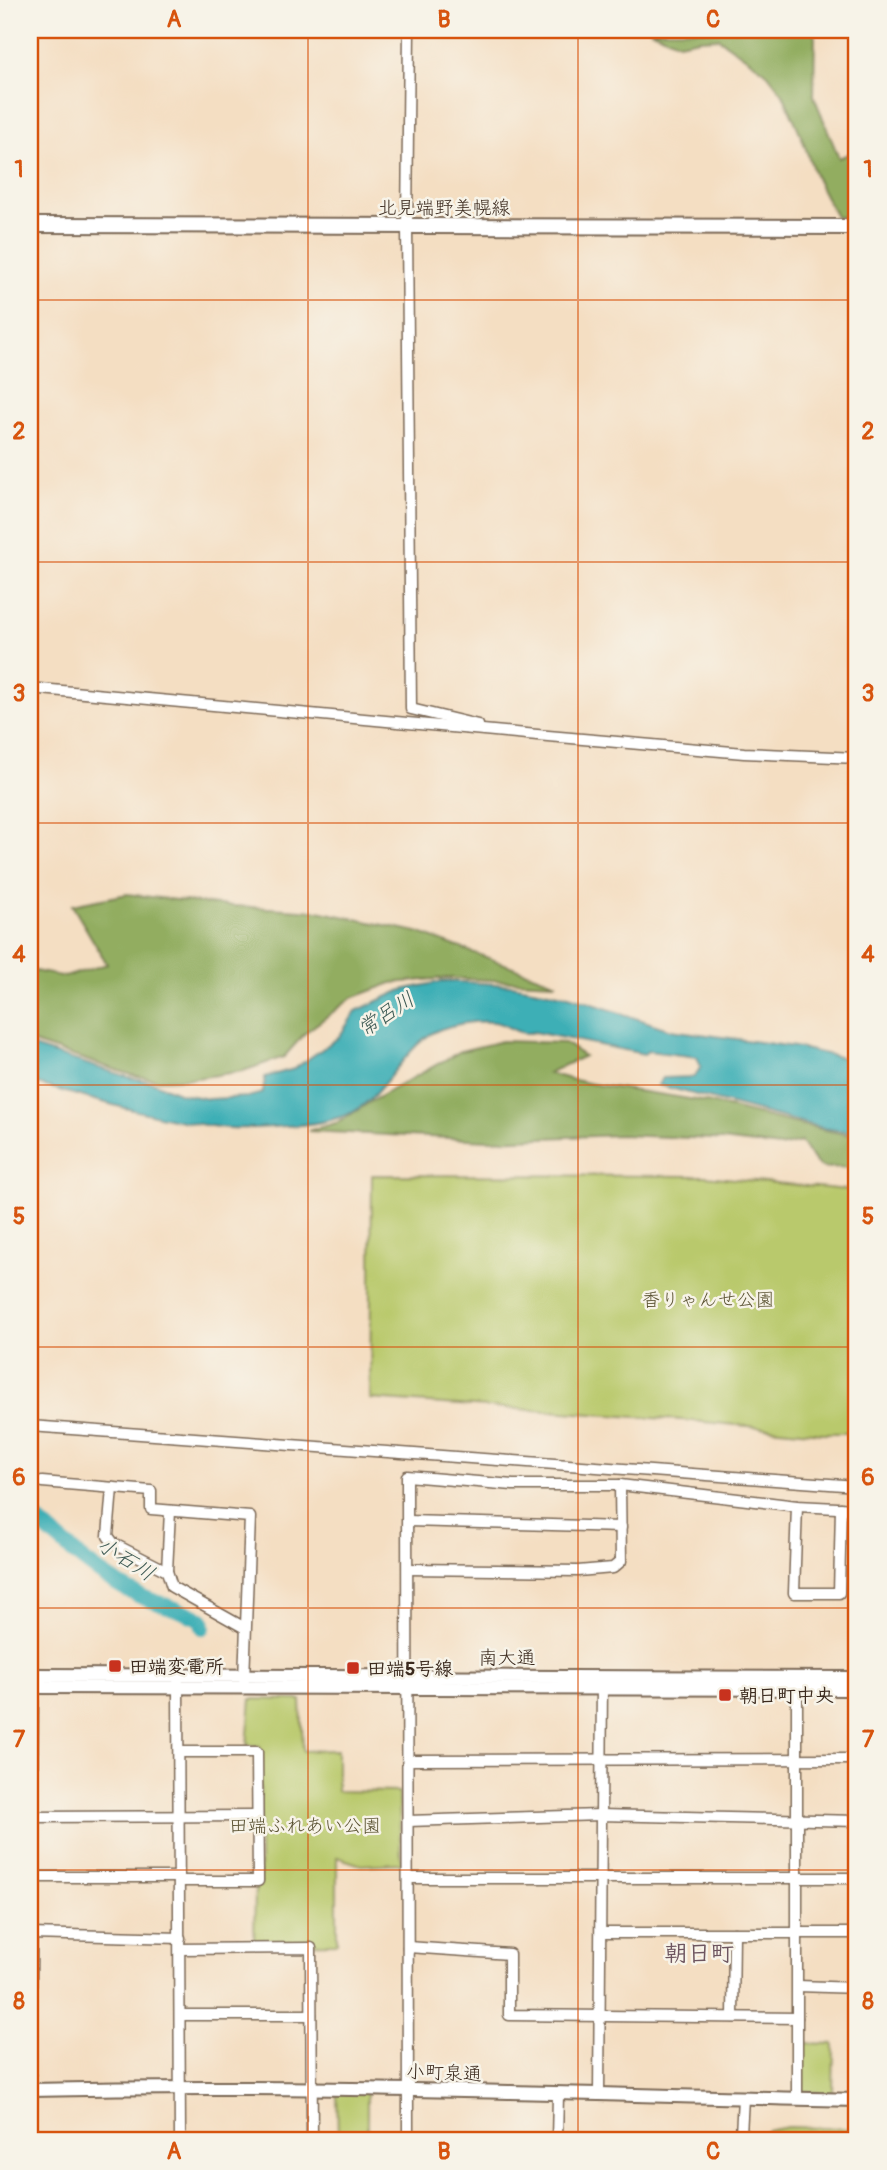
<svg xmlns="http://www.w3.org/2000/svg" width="887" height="2170" font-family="Pangolin,'Klee One',sans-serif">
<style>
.green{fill:#b9c96c;stroke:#7a7a45;stroke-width:2}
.forest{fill:#92ad60;stroke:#666c3f;stroke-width:2}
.water{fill:#3eafb6;stroke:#3c6c6a;stroke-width:2}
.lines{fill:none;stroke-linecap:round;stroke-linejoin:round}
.river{stroke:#3eafb6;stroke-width:16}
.minor-casing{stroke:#7c6957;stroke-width:13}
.tertiary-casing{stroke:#7c6957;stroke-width:16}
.primary-casing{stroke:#7c6957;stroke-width:18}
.minor{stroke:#fff;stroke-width:10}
.tertiary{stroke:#fff;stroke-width:12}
.primary{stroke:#fff;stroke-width:14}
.grid{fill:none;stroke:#d7540e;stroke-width:2;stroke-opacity:0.55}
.poi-dot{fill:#c8321e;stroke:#f7f3e8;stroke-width:2.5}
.labels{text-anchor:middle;stroke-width:5;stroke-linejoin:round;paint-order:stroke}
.street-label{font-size:19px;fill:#3b2a1e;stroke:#f7f3e8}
.park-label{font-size:19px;fill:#5a5232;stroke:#f7f3e8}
.poi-label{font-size:19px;font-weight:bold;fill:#3b2a1e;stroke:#f7f3e8;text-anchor:start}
.water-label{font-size:21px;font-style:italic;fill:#3c5953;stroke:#f7f3e8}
.quarter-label{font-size:23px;font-weight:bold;fill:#6e5660;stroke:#f7f3e8}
.neatline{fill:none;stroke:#d7540e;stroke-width:2.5}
.grid-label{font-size:23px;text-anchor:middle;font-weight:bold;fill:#d7540e}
</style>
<rect width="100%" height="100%" fill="#f7f3e8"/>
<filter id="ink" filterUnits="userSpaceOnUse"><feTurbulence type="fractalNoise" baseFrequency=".0143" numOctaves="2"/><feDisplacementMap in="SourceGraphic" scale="14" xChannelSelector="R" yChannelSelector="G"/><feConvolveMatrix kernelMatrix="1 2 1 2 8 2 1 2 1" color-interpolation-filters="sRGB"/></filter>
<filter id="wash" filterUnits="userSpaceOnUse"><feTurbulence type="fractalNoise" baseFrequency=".00686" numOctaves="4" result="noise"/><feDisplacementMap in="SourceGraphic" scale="28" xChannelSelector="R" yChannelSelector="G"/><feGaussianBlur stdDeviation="1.57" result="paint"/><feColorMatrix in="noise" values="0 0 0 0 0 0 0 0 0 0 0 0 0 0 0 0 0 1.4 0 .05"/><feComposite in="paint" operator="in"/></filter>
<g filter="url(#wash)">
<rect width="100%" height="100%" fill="#f4dec2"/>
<!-- green -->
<g class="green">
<polygon points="372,1175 705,1176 857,1191 857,1433 823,1433 682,1420 370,1399"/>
<polygon points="251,1699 301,1700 303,1751 337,1750 337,1791 399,1792 401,1863 361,1865 337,1857 337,1943 254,1944 255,1886 260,1886 260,1746 247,1745"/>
<polygon points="802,2043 834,2044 833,2093 803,2092"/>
<polygon points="337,2089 367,2090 367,2138 408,2140 338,2140"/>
<polygon points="788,2127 857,2129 857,2140 750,2140 767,2131"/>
</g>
<!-- forest -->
<g class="forest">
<polygon points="650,30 793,30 794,32 815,30 814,96 839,158 857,150 857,218 836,217 816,178 801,135 783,94 765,71 718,38 699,39 679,43"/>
<polygon points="127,894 217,905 318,911 417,932 557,983 446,978 392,983 352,998 306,1032 284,1057 243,1071 197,1078 158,1080 132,1075 30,1042 30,970 65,977 107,964 72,905"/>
<path d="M502,1041L565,1043L584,1056L548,1073C599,1089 653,1091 706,1102C756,1113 806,1128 857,1136V1169C820,1161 827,1183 801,1142L780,1147L713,1139L621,1135L488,1140L308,1131L339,1122L370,1102L461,1051Z"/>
</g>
<!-- water -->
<path class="water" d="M444,981L512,985L569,996L671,1030L795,1047L857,1061V1133L823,1128L658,1085L663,1078L694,1077L701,1067L697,1057L648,1051L644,1054L534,1032C519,1037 508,1024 494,1022C476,1020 458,1023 441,1029C408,1040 387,1093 353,1112C332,1122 308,1125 285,1126C261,1128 235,1130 211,1126C150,1117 89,1098 30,1082V1046L131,1078L152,1082L181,1094L209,1099L248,1097L263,1093L265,1077L294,1069L339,1037L356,1011L402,990Z"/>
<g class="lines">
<!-- river -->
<path class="river" d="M30,1514C64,1544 98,1577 140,1596C161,1605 182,1609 202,1620L203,1627"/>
</g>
</g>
<g filter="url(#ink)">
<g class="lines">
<defs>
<g id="minor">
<polyline points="409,30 407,226 411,709 478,725"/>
<polyline points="30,688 548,736 744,753 857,758"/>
<polyline points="30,1426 857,1486"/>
<polyline points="42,1482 151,1491 151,1509 250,1517 244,1680"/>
<polyline points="112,1488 108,1536 114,1544 167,1571"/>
<polyline points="797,1506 794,1593 839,1593 841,1508"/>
<polyline points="170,1511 167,1571 172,1587 245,1628"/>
<polyline points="408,1521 621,1527"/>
<polyline points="408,1569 578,1571 613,1568 621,1561 620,1485"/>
<polyline points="178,1683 180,2140"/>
<polyline points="409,1760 857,1759"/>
<polyline points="33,1817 257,1816"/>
<polyline points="408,1821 600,1815 857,1821"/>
<polyline points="32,1877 179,1877"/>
<polyline points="409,1878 857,1878"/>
<polyline points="179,1881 258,1881 257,1752 179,1752"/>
<polyline points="602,1933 857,1933"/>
<polyline points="30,1934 180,1938"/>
<polyline points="408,1947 509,1954 509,2015 797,2018"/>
<polyline points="180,1949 311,1948 312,2140"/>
<polyline points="798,1986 857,1988"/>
<polyline points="180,2015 311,2015"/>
<polyline points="733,2017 734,1933"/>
<polyline points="599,2095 602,1682"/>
<polyline points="797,2099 797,1689"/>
<polyline points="30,2140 33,1682"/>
<polyline points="408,2140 407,1476 513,1485 620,1485 797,1506 857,1509"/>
<polyline points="557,2140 558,2095"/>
<polyline points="734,2140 741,2134 743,2098"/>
</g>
<g id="tertiary">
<polyline points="30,1675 857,1678"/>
<polyline points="30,1687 857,1689"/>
<path d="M30,2090C306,2083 582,2095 857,2100"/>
</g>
<polyline id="primary" points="30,225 857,227"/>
</defs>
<!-- minor casing -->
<use href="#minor" class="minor-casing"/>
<!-- tertiary casing -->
<use href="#tertiary" class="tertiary-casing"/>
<!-- primary casing -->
<use href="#primary" class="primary-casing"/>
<!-- minor -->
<use href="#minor" class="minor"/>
<!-- tertiary -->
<use href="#tertiary" class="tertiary"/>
<!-- primary -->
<use href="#primary" class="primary"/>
</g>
</g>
<!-- grid -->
<path class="grid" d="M308,30V2140M578,30V2140M30,300H857M30,562H857M30,823H857M30,1085H857M30,1347H857M30,1608H857M30,1870H857"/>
<!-- markers -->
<g class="poi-dot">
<rect x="108" y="1659" width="14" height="14" rx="3.5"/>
<rect x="346" y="1661" width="14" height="14" rx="3.5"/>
<rect x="718" y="1688" width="14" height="14" rx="3.5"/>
</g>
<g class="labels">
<!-- street labels -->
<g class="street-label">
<text x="444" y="214">北見端野美幌線</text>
<text x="507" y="1664">南大通</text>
<text transform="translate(444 2072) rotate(2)" y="7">小町泉通</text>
</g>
<!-- park labels -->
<g class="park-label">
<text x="708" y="1306">香りゃんせ公園</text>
<text x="305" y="1832">田端ふれあい公園</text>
</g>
<!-- poi labels -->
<g class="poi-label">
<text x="129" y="1673">田端変電所</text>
<text x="367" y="1675">田端5号線</text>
<text x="739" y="1702">朝日町中央</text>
</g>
<!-- water labels -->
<g class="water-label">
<text transform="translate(386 1014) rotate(-33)" y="7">常呂川</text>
<text transform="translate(126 1559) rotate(32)" y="7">小石川</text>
</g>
<!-- quarter labels -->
<g class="quarter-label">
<text x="699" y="1961">朝日町</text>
</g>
</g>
<!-- margin -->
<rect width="887" height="2170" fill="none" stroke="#f7f3e8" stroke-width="77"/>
<rect x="38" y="38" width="810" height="2094" class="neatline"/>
<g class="grid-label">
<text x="174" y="27">A</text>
<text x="444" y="27">B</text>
<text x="713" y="27">C</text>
<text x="19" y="177">1</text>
<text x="868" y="177">1</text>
<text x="19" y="439">2</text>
<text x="868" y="439">2</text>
<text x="19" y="701">3</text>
<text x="868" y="701">3</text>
<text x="19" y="962">4</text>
<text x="868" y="962">4</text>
<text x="19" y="1224">5</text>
<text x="868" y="1224">5</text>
<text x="19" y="1485">6</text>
<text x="868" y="1485">6</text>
<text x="19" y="1747">7</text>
<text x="868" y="1747">7</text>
<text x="19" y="2009">8</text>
<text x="868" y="2009">8</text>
<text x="174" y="2159">A</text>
<text x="444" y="2159">B</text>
<text x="713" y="2159">C</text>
</g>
</svg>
